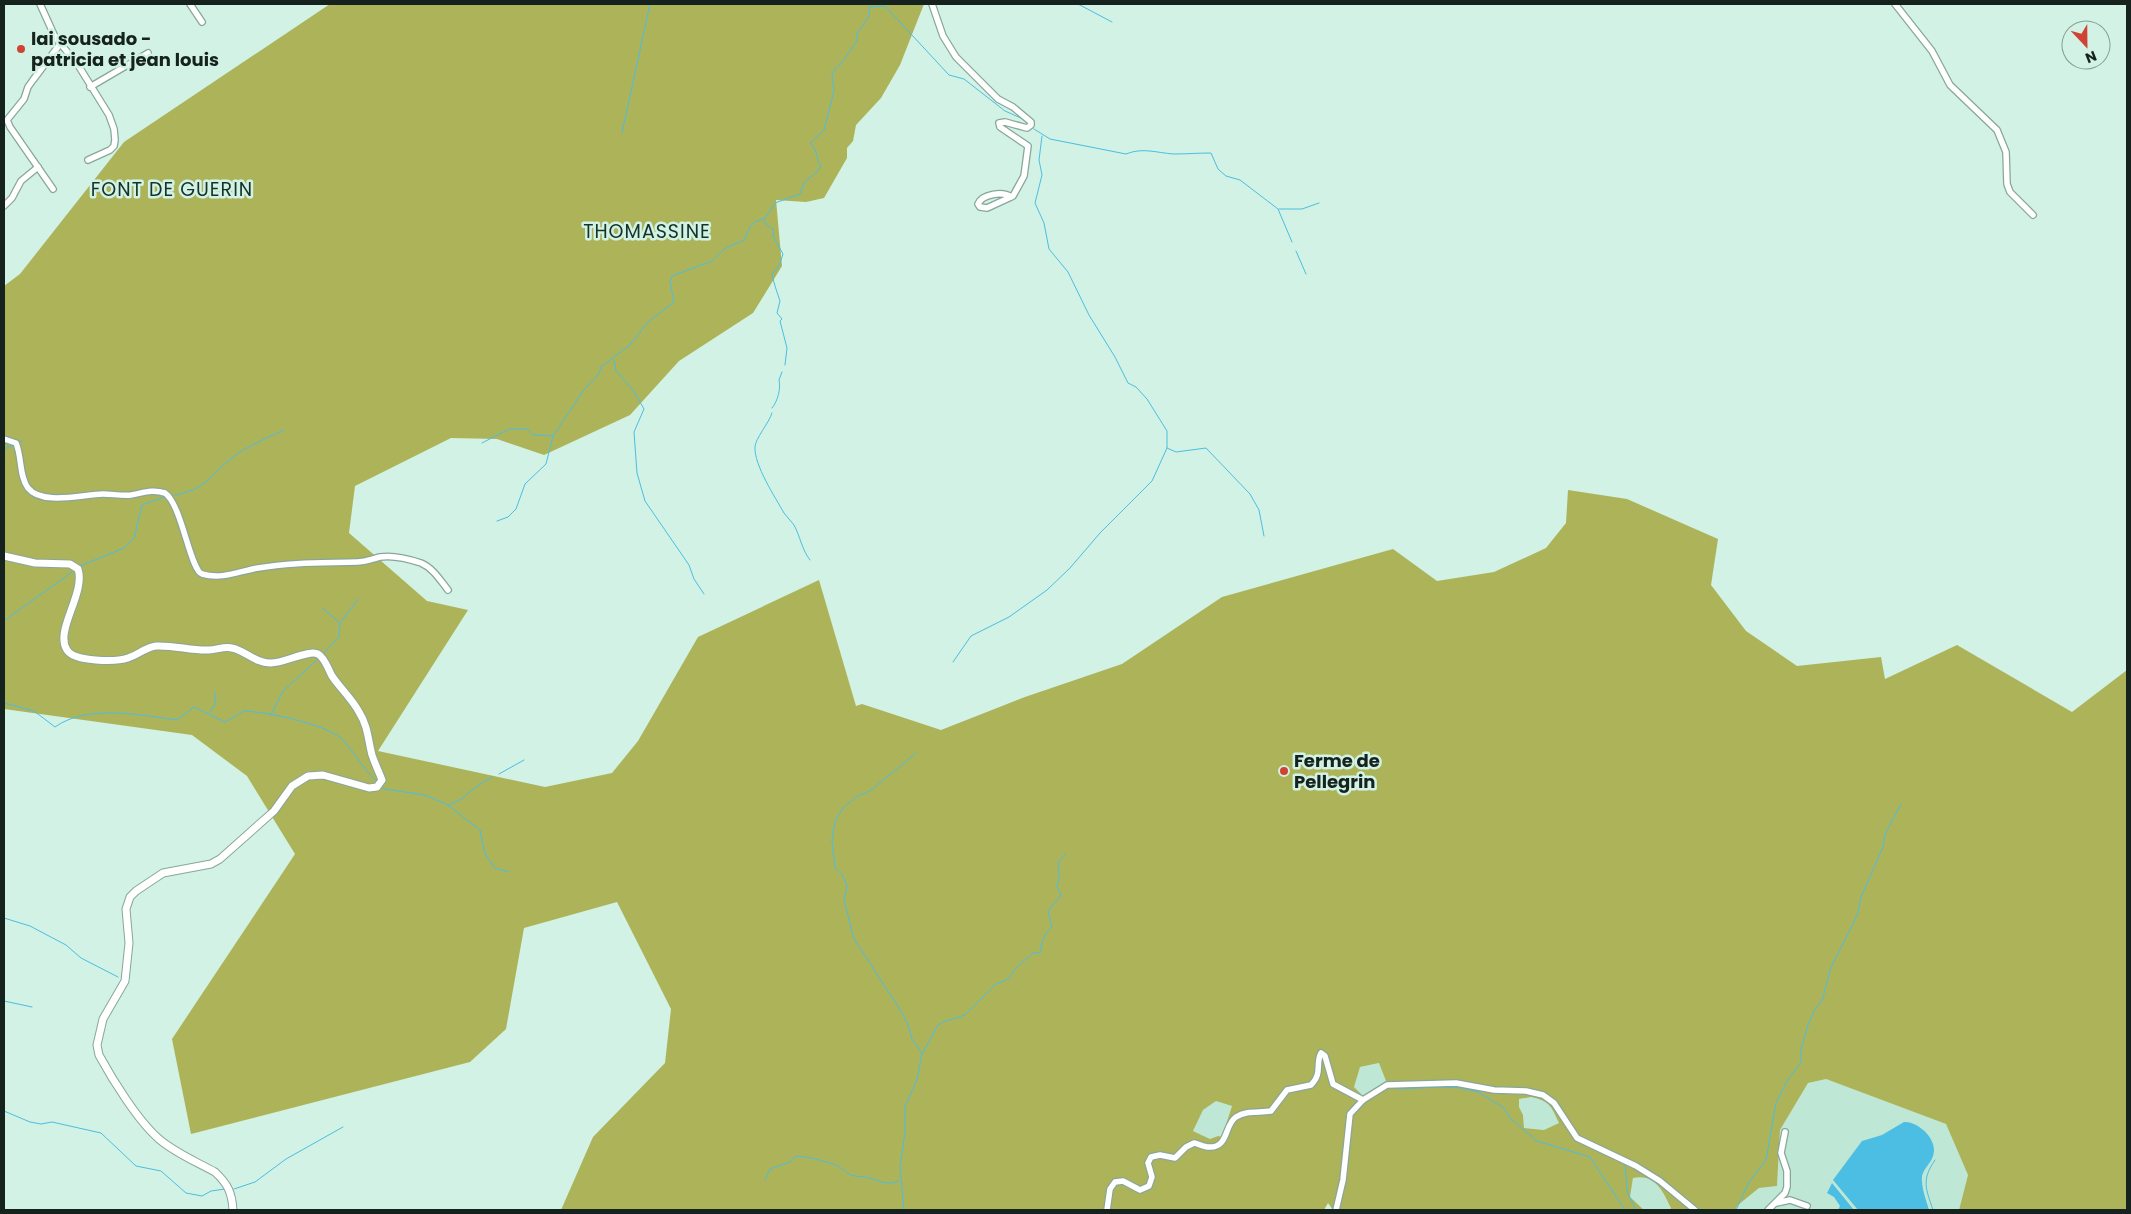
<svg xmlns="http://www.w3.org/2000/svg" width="2131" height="1214" font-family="Poppins,sans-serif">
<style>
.built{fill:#bfe7d6}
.forest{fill:#adb359;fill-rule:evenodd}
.water{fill:#4cbde3}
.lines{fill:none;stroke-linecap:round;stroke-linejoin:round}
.stream{stroke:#4cbde3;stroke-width:1}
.minor-casing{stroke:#88a79a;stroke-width:8}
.tertiary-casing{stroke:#88a79a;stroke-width:9}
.minor{stroke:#fff;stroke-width:5.5}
.tertiary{stroke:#fff;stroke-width:7}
.poi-dot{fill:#d04334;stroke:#d1f2e4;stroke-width:2}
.labels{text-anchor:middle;stroke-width:5;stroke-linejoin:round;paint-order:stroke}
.poi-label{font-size:18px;font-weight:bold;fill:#16221d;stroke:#d1f2e4;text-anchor:start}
.neighbourhood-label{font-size:19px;letter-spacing:1px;fill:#173329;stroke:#d1f2e4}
</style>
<rect width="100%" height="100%" fill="#d1f2e4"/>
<!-- built -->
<g class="built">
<polygon points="1380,1063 1386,1081 1364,1097 1353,1087 1360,1067"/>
<polygon points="1826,1079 1946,1124 1968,1175 1959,1210 1735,1210 1738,1205 1759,1188 1777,1186 1780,1130 1808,1083"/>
<polygon points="1531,1097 1545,1100 1551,1106 1559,1123 1544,1130 1524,1128 1523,1115 1519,1107 1519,1099"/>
<polygon points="1216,1101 1232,1106 1222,1137 1218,1136 1210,1139 1193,1131 1203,1110"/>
<polygon points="1643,1176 1655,1181 1662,1190 1671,1208 1670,1210 1644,1210 1630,1197 1633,1178"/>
</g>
<!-- forest -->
<path class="forest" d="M330,4H924L900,65L881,98L856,125L853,141L847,148V158L824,198L806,202L776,200L782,266L753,313L679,361L630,415L544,455L497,439L451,438L355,486L349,533L427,601L468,610L378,751L545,787L612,773L638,741L698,637L819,580L856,706L862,704L941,730L1025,697L1122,664L1222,597L1393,549L1437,581L1494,572L1546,548L1566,523L1568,490L1627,499L1718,539L1711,585L1746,631L1797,666L1881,657L1885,679L1957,645L2072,712L2127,670V1210H1959L1968,1175L1946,1124L1826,1079L1808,1083L1780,1130L1777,1186L1759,1188L1738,1205L1735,1210H1670L1671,1208C1663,1191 1655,1173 1633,1178L1630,1197L1644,1210H1333L1328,1203L1324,1210H561L593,1137L665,1063L671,1009L617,902L524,928L506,1029L470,1062L191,1134L172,1039L295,854L247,776L192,735L4,709V286L20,274L124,142ZM1379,1063L1386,1081L1364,1097L1354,1087L1360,1067ZM1531,1097C1550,1101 1551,1106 1559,1123L1544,1130L1524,1128L1523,1115L1519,1107V1099ZM1216,1101L1232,1106L1222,1137L1218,1136L1210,1139L1193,1131L1203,1110Z"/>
<!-- water -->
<g class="water">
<path d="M1904,1122C1919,1121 1939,1141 1933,1156C1931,1163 1924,1168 1922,1176C1921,1187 1926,1200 1929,1210H1858L1833,1180L1862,1141L1882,1135Z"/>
<polygon points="1832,1183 1854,1210 1838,1210 1840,1206 1834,1197 1827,1193"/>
</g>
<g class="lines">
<!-- stream -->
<g class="stream">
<polyline points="1078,4 1112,22"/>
<polyline points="871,7 885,6 949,75 964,79 1005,111 1023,119"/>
<path d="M1034,129L1050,139L1126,154C1143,147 1157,153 1174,154C1186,154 1198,153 1211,153L1218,169L1226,176L1240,180L1278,209L1292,242"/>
<polyline points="622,133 650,4"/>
<polyline points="1279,209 1302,209 1319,203"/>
<path d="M764,220L766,224L774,230L773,236L783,254L779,266L772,274C774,284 777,292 780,301L777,313L782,319L780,321L787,348L785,365"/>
<polyline points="1296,251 1306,274"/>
<polyline points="614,360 616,371 633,390 644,409 634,432 637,473 645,501 689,565 694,579 704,594"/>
<path d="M772,408C778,401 781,388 779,380L782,372"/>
<path d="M772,413C769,423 755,439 755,447C754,465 775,497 784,513C787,517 791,521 794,525C800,536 802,550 810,560"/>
<polyline points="20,442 22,441"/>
<polyline points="482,443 509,429 527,429 533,435 553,436"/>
<polyline points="1167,448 1176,452 1206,448 1250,494 1259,510 1264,536"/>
<polyline points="4,449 12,446"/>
<path d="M175,495C207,489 209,476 232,458C247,446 267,438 284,430"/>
<path d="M497,521L508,517L516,509L525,484L546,464L553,436L583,391L598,375L602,366L630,345L648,322L674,302L670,282L672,276L712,261L724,249L744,240L750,227L755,222L765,218L775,203L800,194L804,183C812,175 814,177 821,166C815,159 819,151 810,143L824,130L834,91L832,75L835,69L840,65L857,41V34L869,16L870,4"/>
<polyline points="80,566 124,548 134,538 142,505 164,497"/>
<polyline points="322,608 339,622"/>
<polyline points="4,621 72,572"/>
<polyline points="323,654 339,637 340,623 358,599"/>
<polyline points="953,662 971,636 1009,617 1047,590 1070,568 1100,533 1152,481 1167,448 1167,431 1147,399 1136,387 1128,383 1115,357 1089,315 1068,272 1049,249 1044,223 1035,203 1042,175 1039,160 1042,136"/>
<path d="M4,703L34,711L55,727C87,704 141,715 177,720L194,707L225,722L244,711C267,712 327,724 343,740C355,753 364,770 377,782"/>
<polyline points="210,712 215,704 215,692"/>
<polyline points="271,715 283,691 318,659"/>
<polyline points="499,774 524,760"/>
<polyline points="382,786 384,789 425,795 448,805 480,830 485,854 495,868 509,872"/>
<polyline points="449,805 463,798 476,787 492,777"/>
<polyline points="4,918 30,926 66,945 81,958 118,977"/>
<polyline points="4,1001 32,1007"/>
<path d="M923,1053L937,1026L943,1022L965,1015L996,984L1008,979L1016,968L1033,953L1041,952C1041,942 1044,934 1052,927L1048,911L1061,895L1057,886L1059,877L1058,863L1065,854"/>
<polyline points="1397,1089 1442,1087 1461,1088 1478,1092 1504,1108 1510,1118 1537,1141 1590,1157 1625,1210"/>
<polyline points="4,1111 30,1122 41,1124 52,1122 101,1133 136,1166 161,1171 186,1193 202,1196 211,1191 225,1189"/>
<polyline points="1560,1117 1576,1141 1608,1156"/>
<polyline points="1625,1164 1627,1191 1636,1210"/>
<path d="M765,1180L770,1169L790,1162L794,1157L797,1156C811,1157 824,1161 836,1165C841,1167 845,1172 849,1174C854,1177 860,1176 865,1177C877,1179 886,1187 899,1181"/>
<polyline points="234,1189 255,1182 286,1159 343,1127"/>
<polyline points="904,1210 900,1167 905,1132 905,1106 917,1080 922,1053 912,1039 908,1025 901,1011 854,939 844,900 847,885 842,875 835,868 832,841 835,821 843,808 856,797 870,791 916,753"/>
<polyline points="1736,1210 1749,1182 1766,1160 1776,1103 1787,1081 1801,1062 1801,1049 1808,1025 1815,1009 1822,1001 1831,967 1853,924 1858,912 1861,897 1883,847 1885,834 1901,804"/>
<path d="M1933,1210C1926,1189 1921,1180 1935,1160"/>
</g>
<defs>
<g id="minor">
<polyline points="40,4 55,37 78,65 109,115 114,129 115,140 114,146 110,150 88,160"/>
<polyline points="190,4 202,22"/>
<path d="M932,4L943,36L956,57L998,99L1013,107L1031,122V125L1027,128L1005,122L999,123L1000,127L1028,146L1024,176L1013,196L1011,197L987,208L980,207L978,204C982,194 1003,191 1011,197"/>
<polyline points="1895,4 1932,51 1950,85 1997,130 2006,152 2007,184 2010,192 2033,215"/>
<polyline points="90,87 148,53"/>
<polyline points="53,189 10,127 7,120 24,99 28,87 33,80 60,44"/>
<polyline points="4,206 12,198 21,181 38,167"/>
<path d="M4,439L16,443C22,457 19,476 28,488C42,506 84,494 103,494C112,494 122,496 131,495C143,493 152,489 165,493C182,505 190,570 202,574C222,580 240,571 258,568C292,562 324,563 357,562C365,562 372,559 380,557C392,555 409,559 421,563C433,568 440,580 448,590"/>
<polyline points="1776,1203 1790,1200 1807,1206"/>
<path d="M1107,1210L1110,1189L1115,1182L1123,1181L1140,1190L1149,1186L1152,1177L1148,1163L1151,1157L1160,1155L1175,1158L1186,1147L1194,1143C1199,1144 1204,1147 1209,1147C1229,1148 1224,1125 1236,1117C1247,1110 1259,1113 1271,1111L1287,1090L1311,1085C1323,1073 1315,1064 1321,1053L1325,1056L1333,1084L1363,1100"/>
<polyline points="1336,1210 1343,1180 1350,1114 1363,1100 1387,1085 1456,1083 1494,1090 1526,1091 1543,1095 1554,1103 1577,1138 1636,1166 1660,1181 1695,1210"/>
<polyline points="1768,1210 1785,1193 1787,1187 1787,1171 1781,1153 1785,1132"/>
</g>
<path id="tertiary" d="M4,556L35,563L70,564L78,569C86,593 54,631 67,650C74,662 116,662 128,658C138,655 146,647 156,646C174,645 192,651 209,650C217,650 224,646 232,648C246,651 255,663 270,663C282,664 310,649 318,654C325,658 328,669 332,676C340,688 352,699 359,712C368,726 368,740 372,755C375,764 379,772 382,780L377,787L369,788L323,775L308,776L292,786L274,811L220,859L211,864L163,873L136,891L130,897L126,909L129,943L125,981L103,1019L97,1045L99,1055C112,1079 138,1121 159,1139C175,1153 197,1162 215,1172C228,1184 232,1193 233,1210"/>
</defs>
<!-- minor casing -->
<use href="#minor" class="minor-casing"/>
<!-- tertiary casing -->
<use href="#tertiary" class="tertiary-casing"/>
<!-- minor -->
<use href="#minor" class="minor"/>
<!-- tertiary -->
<use href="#tertiary" class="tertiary"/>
</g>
<!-- markers -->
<g class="poi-dot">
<circle cx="21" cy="49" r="5"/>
<circle cx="1284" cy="771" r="5"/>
</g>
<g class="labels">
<!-- poi labels -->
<g class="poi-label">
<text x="31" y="45">lai sousado -<tspan x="31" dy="21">patricia et jean louis</tspan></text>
<text x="1294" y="767">Ferme de<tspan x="1294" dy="21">Pellegrin</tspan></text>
</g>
<!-- neighbourhood labels -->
<g class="neighbourhood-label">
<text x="172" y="196">FONT DE GUERIN</text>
<text x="647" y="238">THOMASSINE</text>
</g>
</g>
<!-- border -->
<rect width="2131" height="1214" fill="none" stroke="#16221d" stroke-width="10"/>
<!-- north arrow -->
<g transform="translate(2086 45) rotate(158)"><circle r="24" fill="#d1f2e4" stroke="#869f94"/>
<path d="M0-4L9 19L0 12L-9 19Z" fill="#d04334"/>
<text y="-8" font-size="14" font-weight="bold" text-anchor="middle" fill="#16221d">N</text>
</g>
</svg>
